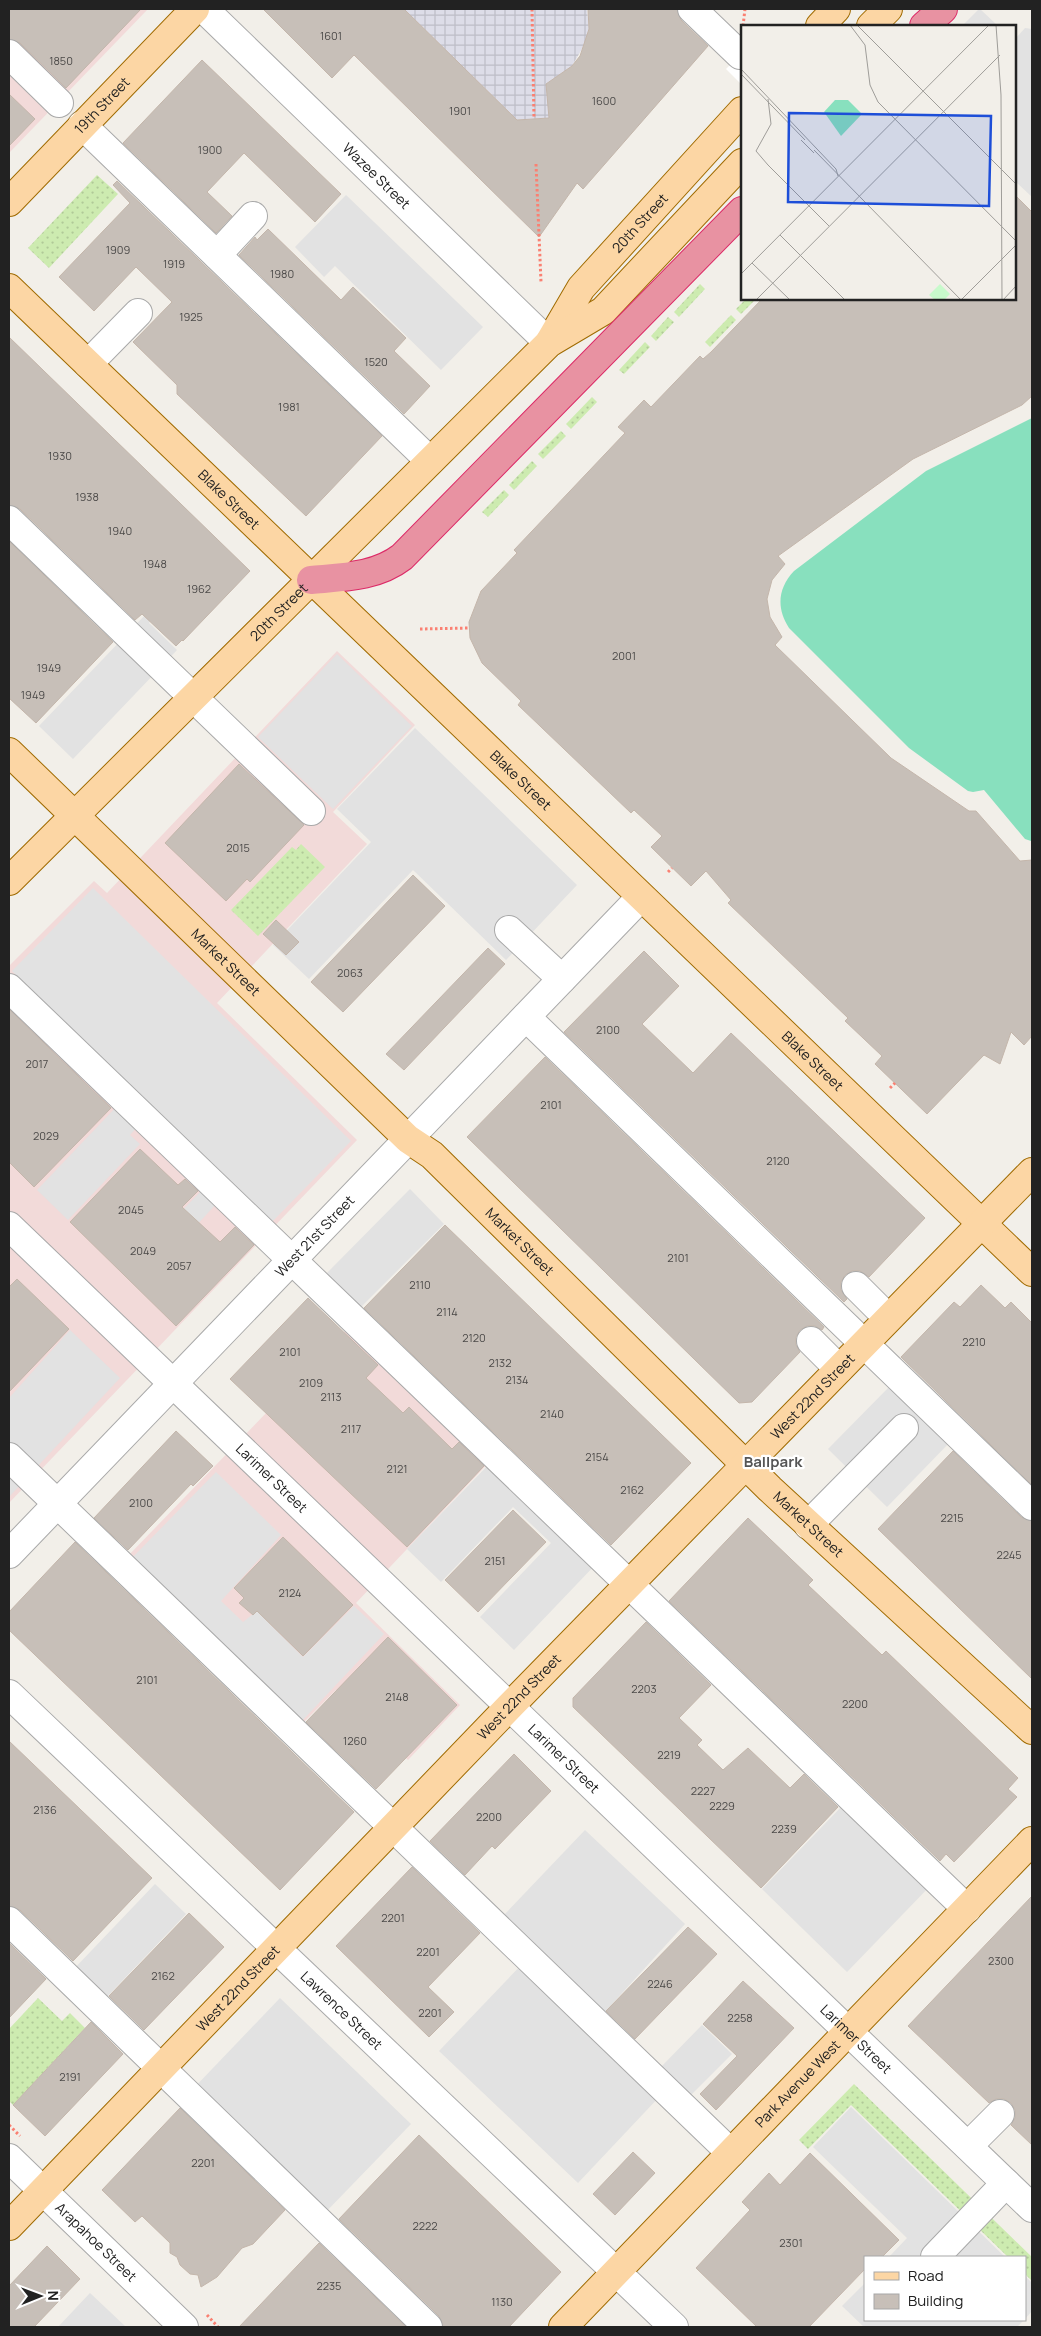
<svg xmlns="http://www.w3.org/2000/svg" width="1041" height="2336" font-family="Manrope,sans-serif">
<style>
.commercial{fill:#f2dad9}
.grass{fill:url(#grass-dots)}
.pitch{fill:#88e0be}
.parking{fill:#e2e2e2}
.plaza{fill:url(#plaza-grid)}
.pier{fill:#fff}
.building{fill:#c7bfb8;stroke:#c4b6ab}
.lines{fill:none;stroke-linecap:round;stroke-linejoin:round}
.minor-casing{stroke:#a9a9a9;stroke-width:30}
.major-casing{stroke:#a06b00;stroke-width:30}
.highway-casing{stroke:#dc2a67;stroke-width:30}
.path{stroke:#fa8072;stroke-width:3;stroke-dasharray:2.5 2.5;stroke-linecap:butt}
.minor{stroke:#fff;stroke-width:28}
.major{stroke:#fcd6a4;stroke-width:28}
.highway{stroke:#e892a2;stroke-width:28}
.labels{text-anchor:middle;stroke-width:4.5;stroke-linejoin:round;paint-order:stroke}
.number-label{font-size:11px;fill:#4b4948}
.street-label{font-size:14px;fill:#222;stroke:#fff}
.neighbourhood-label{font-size:15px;font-weight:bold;fill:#555;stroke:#fff}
.inset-road{fill:none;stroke:#9f9d99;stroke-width:1}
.view{fill:#1d4ed8;fill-opacity:0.15;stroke:#1d4ed8;stroke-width:2.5}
.inset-edge{fill:none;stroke:#222;stroke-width:2.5}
</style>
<defs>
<pattern id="grass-dots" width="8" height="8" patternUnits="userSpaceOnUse" patternTransform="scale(1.25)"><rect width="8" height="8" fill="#cdebb0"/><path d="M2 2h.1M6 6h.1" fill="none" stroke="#b0c997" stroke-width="1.8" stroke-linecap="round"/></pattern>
<pattern id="plaza-grid" width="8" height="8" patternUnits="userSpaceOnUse" patternTransform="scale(1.25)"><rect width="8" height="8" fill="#dddde8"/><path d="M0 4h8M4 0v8" fill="none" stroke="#bdbdc7"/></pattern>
</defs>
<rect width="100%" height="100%" fill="#f2efe9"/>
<!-- commercial -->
<g class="commercial">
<polygon points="9,9 148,9 9,153"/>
<polygon points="337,651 415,725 333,812 367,844 217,1003 357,1140 9,1503 9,966 94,881 107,893"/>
<polygon points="353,1323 493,1458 356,1603 460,1705 408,1760 336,1690 300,1726 127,1557"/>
</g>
<!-- grass -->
<g class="grass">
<polygon points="97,175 118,194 49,268 28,248"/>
<polygon points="700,284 705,289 679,317 674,312"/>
<polygon points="746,299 756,299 741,314 736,309"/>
<polygon points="731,315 736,320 710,347 705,342"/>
<polygon points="668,317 674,322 656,341 651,336"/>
<polygon points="645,342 650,347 624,374 619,370"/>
<polygon points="592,397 597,402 571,429 566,424"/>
<polygon points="561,431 566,436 543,459 538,454"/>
<polygon points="532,461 537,466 514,490 509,485"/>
<polygon points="504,490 509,495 488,517 482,512"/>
<polygon points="301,844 325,867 258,936 231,910 292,847 296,850"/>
<polygon points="38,1998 62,2021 70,2013 85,2028 13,2105 9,2101 9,2029"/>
<polygon points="854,2084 1032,2257 1032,2281 1025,2274 1025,2257 1008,2257 851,2105 808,2149 799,2140"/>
</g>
<!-- pitch -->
<path class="pitch" d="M1032,418V841H1031L1025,839L984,790L973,792L968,791L909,748L789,628C776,608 778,588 794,571L926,471Z"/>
<!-- parking -->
<g class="parking">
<polygon points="979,9 980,9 998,26 962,26"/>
<polygon points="1025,28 1032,29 1032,197 1015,181 1015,39"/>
<polygon points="346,195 483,327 441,370 335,266 324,277 295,247"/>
<polygon points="147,613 152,619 149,623 177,650 73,759 39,726"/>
<polygon points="337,654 412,726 333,809 258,737"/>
<polygon points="415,728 577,885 506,960 413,870 309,979 273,945 371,842 337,809"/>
<polygon points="93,888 351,1141 270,1224 12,971"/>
<polygon points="120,1103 141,1123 130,1135 140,1144 68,1220 37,1190"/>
<polygon points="205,1187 219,1201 181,1242 166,1227"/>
<polygon points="410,1189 444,1224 358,1310 324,1276"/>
<polygon points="70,1330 120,1378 9,1497 9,1398"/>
<polygon points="893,1383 951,1441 887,1507 828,1449"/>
<polygon points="492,1461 597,1563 514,1650 480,1617 551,1543 513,1507 441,1582 407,1549"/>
<polygon points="216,1472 281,1535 221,1601 243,1622 257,1611 303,1657 354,1606 384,1634 301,1722 131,1559"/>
<polygon points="847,1801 932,1884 847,1972 762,1889"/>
<polygon points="585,1830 685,1924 603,2014 503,1916"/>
<polygon points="155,1884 186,1914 103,2001 72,1971"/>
<polygon points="525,1961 661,2095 578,2183 439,2051"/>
<polygon points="280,1998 411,2124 321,2217 191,2091"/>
<polygon points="702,2025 732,2054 690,2096 661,2067"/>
<polygon points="851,2107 1005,2257 889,2257 907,2238 813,2147"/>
<polygon points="1025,2276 1032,2283 1032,2311 1025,2319"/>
<polygon points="865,2283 865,2320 1024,2320 1017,2327 864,2327 842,2306"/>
<polygon points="90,2293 126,2327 58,2327"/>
</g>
<!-- plaza -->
<polygon class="plaza" points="404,9 587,9 589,29 586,42 572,66 547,84 549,118 517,120"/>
<!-- pier -->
<polygon class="pier" points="742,53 742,85 726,69"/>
<!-- building -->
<g class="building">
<polygon points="9,9 141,9 66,88 20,43 9,39"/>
<polygon points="263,9 404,9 517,120 549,118 546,84 572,66 580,56 589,29 588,9 677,9 681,20 708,46 583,189 577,183 539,237 354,55 332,78"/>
<polygon points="202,60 341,194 315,222 244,153 207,192 232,216 216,233 123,143"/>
<polygon points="9,94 35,119 9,146"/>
<polygon points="117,181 382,436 306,516 177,394 177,385 133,342 172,302 136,267 94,311 59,277 130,203 113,185"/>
<polygon points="1015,195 1032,212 1032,396 1022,405 913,459 778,556 785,564 772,580 767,599 770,617 782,637 775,645 891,758 969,811 976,811 1020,861 1032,860 1032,1036 1024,1045 1011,1032 1000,1064 984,1055 927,1114 875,1064 882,1056 845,1021 848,1018 728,903 731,900 706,871 691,886 651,847 662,836 634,810 631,813 518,705 521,701 482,663 470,638 469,622 481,591 517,553 514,550 625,433 618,427 644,400 651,407 700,356 703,359 711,352 762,299 1015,299"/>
<polygon points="268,229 341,300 353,287 406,338 394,351 430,386 404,414 239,255 255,237 257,240"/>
<polygon points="9,337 250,571 183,641 182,640 176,646 142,614 135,620 20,509 9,505"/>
<polygon points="9,541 113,642 36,723 9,698"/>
<polygon points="239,764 304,825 250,882 247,879 226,901 165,843"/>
<polygon points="413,875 445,906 343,1012 311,982"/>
<polygon points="276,920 299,942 286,955 263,934"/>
<polygon points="488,948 505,964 404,1070 386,1054"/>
<polygon points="644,951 679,986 642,1024 693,1073 731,1033 925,1218 869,1277 860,1271 852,1271 845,1275 841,1282 841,1290 847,1299 844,1302 564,1032"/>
<polygon points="9,1009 111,1108 34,1187 9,1162"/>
<polygon points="545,1057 824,1327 822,1330 815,1326 807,1326 800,1330 796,1337 796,1345 800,1352 752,1402 739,1403 467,1137"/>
<polygon points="140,1149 178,1185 185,1179 198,1191 182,1207 220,1242 235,1227 254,1245 176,1326 70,1222"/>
<polygon points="445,1225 691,1463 611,1545 364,1308"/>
<polygon points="17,1279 69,1329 9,1392 9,1287"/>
<polygon points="981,1285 1005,1308 1011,1302 1032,1323 1032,1485 901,1357 954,1302 960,1307"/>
<polygon points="308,1298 378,1365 366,1378 403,1413 409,1407 452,1449 459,1442 484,1466 407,1547 230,1379"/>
<polygon points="176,1431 213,1466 193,1486 191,1484 128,1550 94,1518"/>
<polygon points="953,1451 1021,1517 1032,1521 1032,1679 878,1529"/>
<polygon points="513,1510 546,1542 478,1612 445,1580"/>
<polygon points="748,1518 813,1580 808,1585 882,1655 886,1651 1018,1778 1008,1789 1017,1797 954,1862 946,1854 940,1861 669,1601"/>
<polygon points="283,1537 353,1605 303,1656 257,1611 253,1615 239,1603 244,1598 234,1588"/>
<polygon points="75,1542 354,1812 280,1890 9,1630 9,1612"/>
<polygon points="646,1622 711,1685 679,1718 702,1740 697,1745 723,1770 748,1748 790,1788 804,1774 838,1807 761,1888 573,1707 573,1698"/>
<polygon points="388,1637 457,1705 376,1789 306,1722"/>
<polygon points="9,1741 152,1878 73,1961 20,1910 9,1906"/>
<polygon points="514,1754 551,1791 495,1849 492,1846 465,1875 430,1841"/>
<polygon points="412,1867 480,1933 428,1987 454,2012 429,2037 336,1946"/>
<polygon points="1032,1896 1032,2145 1011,2125 1015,2118 1015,2110 1011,2103 1004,2099 996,2099 989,2103 908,2026"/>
<polygon points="189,1913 224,1947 144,2030 109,1996"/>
<polygon points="688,1927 717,1954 635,2039 606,2011"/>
<polygon points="9,1943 46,1979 9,2018"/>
<polygon points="743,1981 794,2028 716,2110 700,2094 737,2056 703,2024"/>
<polygon points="91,2022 123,2054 45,2136 13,2105"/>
<polygon points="180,2108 285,2210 253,2244 242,2248 217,2277 201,2287 198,2275 190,2274 180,2265 177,2257 170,2253 170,2243 142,2216 135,2222 102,2190"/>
<polygon points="419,2135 561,2272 509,2327 443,2327 439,2316 339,2219"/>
<polygon points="633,2152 655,2173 615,2215 593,2194"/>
<polygon points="810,2153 899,2240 882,2257 865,2257 865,2269 809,2327 757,2327 696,2268 750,2210 742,2202 769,2173 780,2185"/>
<polygon points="319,2243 406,2327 239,2327"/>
<polygon points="47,2246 80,2279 34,2327 9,2327 9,2286"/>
</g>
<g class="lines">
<defs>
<g id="minor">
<path id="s1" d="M204,9L549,343"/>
<polyline points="692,9 740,55"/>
<polyline points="9,54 59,103"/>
<polyline points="82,125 430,461"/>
<polyline points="217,255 253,216"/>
<polyline points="88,364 138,313"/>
<polyline points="9,520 311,811"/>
<polyline points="509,930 562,979"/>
<polyline points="9,988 967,1909"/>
<polyline points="526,1017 1032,1506"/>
<path id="s2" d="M9,1226L1032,2208"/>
<polyline points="856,1286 888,1318"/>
<polyline points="811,1341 839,1369"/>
<polyline points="9,1457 731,2153"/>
<polyline points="808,1525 904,1428"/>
<path id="s3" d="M9,1554L641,897"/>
<path id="s4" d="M9,1694L674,2327"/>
<polyline points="9,1921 428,2327"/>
<polyline points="968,2146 1000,2114"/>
<path id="s5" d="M9,2158L184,2327"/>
<polyline points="935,2257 1006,2183"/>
</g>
<g id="major">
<polyline points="820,26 836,9"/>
<polyline points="871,26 888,9"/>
<path id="s6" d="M9,202L195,9"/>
<path id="s7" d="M9,288L1032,1272"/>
<path id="s8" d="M550,341L581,288L742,111"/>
<path id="s9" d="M9,752L408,1139L432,1155L770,1489L1032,1730"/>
<path id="s10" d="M9,881L549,343L603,311L742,163"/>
<path id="s11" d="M9,2226L509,1707L1032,1172"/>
<path id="s12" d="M563,2327L1032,1841"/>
</g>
<g id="highway">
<polyline points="924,26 943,9"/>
<path d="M311,580C343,577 376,577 402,557L742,211"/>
</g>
</defs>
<!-- minor casing -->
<use href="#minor" class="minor-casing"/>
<!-- major casing -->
<use href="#major" class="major-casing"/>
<!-- highway casing -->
<use href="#highway" class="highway-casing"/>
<!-- path -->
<g class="path">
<polyline points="532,9 534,119"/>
<polyline points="743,26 745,9"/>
<polyline points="536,164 541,282"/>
<polyline points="420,629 470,628"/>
<polyline points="668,872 672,868"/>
<polyline points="890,1088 895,1083"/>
<polyline points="9,2125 20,2136"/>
<polyline points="207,2315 218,2327"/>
</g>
<!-- minor -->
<use href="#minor" class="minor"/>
<!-- major -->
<use href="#major" class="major"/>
<!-- highway -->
<use href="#highway" class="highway"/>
</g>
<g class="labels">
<!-- number labels -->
<g class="number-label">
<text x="331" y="40">1601</text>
<text x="61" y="65">1850</text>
<text x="604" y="105">1600</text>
<text x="460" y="115">1901</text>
<text x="210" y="154">1900</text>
<text x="118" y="254">1909</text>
<text x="174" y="268">1919</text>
<text x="282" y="278">1980</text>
<text x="191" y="321">1925</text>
<text x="376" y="366">1520</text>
<text x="289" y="411">1981</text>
<text x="60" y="460">1930</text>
<text x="87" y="501">1938</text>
<text x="120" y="535">1940</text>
<text x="155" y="568">1948</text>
<text x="199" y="593">1962</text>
<text x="624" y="660">2001</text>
<text x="49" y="672">1949</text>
<text x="33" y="699">1949</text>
<text x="238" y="852">2015</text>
<text x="350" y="977">2063</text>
<text x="608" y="1034">2100</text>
<text x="37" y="1068">2017</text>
<text x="551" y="1109">2101</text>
<text x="46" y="1140">2029</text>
<text x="778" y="1165">2120</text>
<text x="131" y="1214">2045</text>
<text x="143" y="1255">2049</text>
<text x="678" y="1262">2101</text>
<text x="179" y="1270">2057</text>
<text x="420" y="1289">2110</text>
<text x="447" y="1316">2114</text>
<text x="474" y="1342">2120</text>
<text x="974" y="1346">2210</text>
<text x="290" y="1356">2101</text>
<text x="500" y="1367">2132</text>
<text x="517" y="1384">2134</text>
<text x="311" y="1387">2109</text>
<text x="331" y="1401">2113</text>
<text x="552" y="1418">2140</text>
<text x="351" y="1433">2117</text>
<text x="597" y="1461">2154</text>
<text x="397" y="1473">2121</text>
<text x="632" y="1494">2162</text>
<text x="141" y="1507">2100</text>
<text x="952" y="1522">2215</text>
<text x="1009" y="1559">2245</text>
<text x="495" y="1565">2151</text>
<text x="290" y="1597">2124</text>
<text x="147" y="1684">2101</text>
<text x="644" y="1693">2203</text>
<text x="397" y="1701">2148</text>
<text x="855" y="1708">2200</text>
<text x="355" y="1745">1260</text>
<text x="669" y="1759">2219</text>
<text x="703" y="1795">2227</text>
<text x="722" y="1810">2229</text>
<text x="45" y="1814">2136</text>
<text x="489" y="1821">2200</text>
<text x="784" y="1833">2239</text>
<text x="393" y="1922">2201</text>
<text x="428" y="1956">2201</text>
<text x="1001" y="1965">2300</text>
<text x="163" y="1980">2162</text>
<text x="660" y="1988">2246</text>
<text x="430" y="2017">2201</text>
<text x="740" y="2022">2258</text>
<text x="70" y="2081">2191</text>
<text x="203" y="2167">2201</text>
<text x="425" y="2230">2222</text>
<text x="791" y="2247">2301</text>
<text x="329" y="2290">2235</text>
<text x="502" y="2306">1130</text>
</g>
<!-- street labels -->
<g class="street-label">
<text dy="5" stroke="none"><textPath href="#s6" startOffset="134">19th Street</textPath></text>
<text dy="5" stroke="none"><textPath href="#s1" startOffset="240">Wazee Street</textPath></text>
<text dy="5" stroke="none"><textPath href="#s8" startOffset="149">20th Street</textPath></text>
<text dy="5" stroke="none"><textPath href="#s7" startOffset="305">Blake Street</textPath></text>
<text dy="5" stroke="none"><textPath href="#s10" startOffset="381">20th Street</textPath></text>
<text dy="5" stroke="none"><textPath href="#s7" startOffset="710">Blake Street</textPath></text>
<text dy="5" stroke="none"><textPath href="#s9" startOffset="302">Market Street</textPath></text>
<text dy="5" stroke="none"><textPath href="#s7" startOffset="1115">Blake Street</textPath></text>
<text dy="5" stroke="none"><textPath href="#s3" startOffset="441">West 21st Street</textPath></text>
<text dy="5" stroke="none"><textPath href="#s9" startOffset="708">Market Street</textPath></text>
<text dy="5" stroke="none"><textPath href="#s11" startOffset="1155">West 22nd Street</textPath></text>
<text dy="5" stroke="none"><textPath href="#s2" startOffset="364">Larimer Street</textPath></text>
<text dy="5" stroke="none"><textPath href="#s9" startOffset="1112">Market Street</textPath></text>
<text dy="5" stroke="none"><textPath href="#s11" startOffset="735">West 22nd Street</textPath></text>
<text dy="5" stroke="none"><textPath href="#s2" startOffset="769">Larimer Street</textPath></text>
<text dy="5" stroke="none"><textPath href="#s11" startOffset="330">West 22nd Street</textPath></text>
<text dy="5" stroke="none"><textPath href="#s4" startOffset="459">Lawrence Street</textPath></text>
<text dy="5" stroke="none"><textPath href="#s2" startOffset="1174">Larimer Street</textPath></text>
<text dy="5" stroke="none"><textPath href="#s12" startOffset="338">Park Avenue West</textPath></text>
<text dy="5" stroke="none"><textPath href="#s5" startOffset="121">Arapahoe Street</textPath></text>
</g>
<!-- neighbourhood labels -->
<g class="neighbourhood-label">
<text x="773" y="1467">Ballpark</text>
</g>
</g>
<!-- overview -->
<g transform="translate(741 25)">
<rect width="275" height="275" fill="#f2efe9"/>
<path d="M199,259L209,269L203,275H194L188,270Z" fill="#c8facc"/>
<path d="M94,75H107L121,89L100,111L83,87Z" fill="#88e0be"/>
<path class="inset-road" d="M109,0L124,20L129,60L137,77L275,216M116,0L275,159M255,0L260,70L261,275M0,44L95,144L97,151M0,49L64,115M27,74L30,99L15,126L27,140M60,115L73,128M73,125L220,275M27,140L88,201M39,210L104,275M11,238L49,275M0,249L248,0M15,275L259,30M220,275L275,220M262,275L275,261"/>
<path class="view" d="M48,88L250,91L248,181L47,177Z"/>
<rect width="275" height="275" class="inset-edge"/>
</g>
<!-- border -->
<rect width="1041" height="2336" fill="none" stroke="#222222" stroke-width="20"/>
<!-- legend -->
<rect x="864" y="2256" width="162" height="65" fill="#ffffff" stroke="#a7a7a7"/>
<rect x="874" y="2272" width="25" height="8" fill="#fcd6a4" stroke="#a7a7a7"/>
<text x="908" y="2281" font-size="15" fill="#222222">Road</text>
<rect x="874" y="2294" width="25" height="15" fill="#c7bfb8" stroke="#a7a7a7"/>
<text x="908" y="2306" font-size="15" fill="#222222">Building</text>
<!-- north arrow -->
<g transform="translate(40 2296) rotate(89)" stroke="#ffffff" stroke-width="4" paint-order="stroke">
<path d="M0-4L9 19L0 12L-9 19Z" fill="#222222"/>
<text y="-8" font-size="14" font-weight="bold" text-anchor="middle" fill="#222222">N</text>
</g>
</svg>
